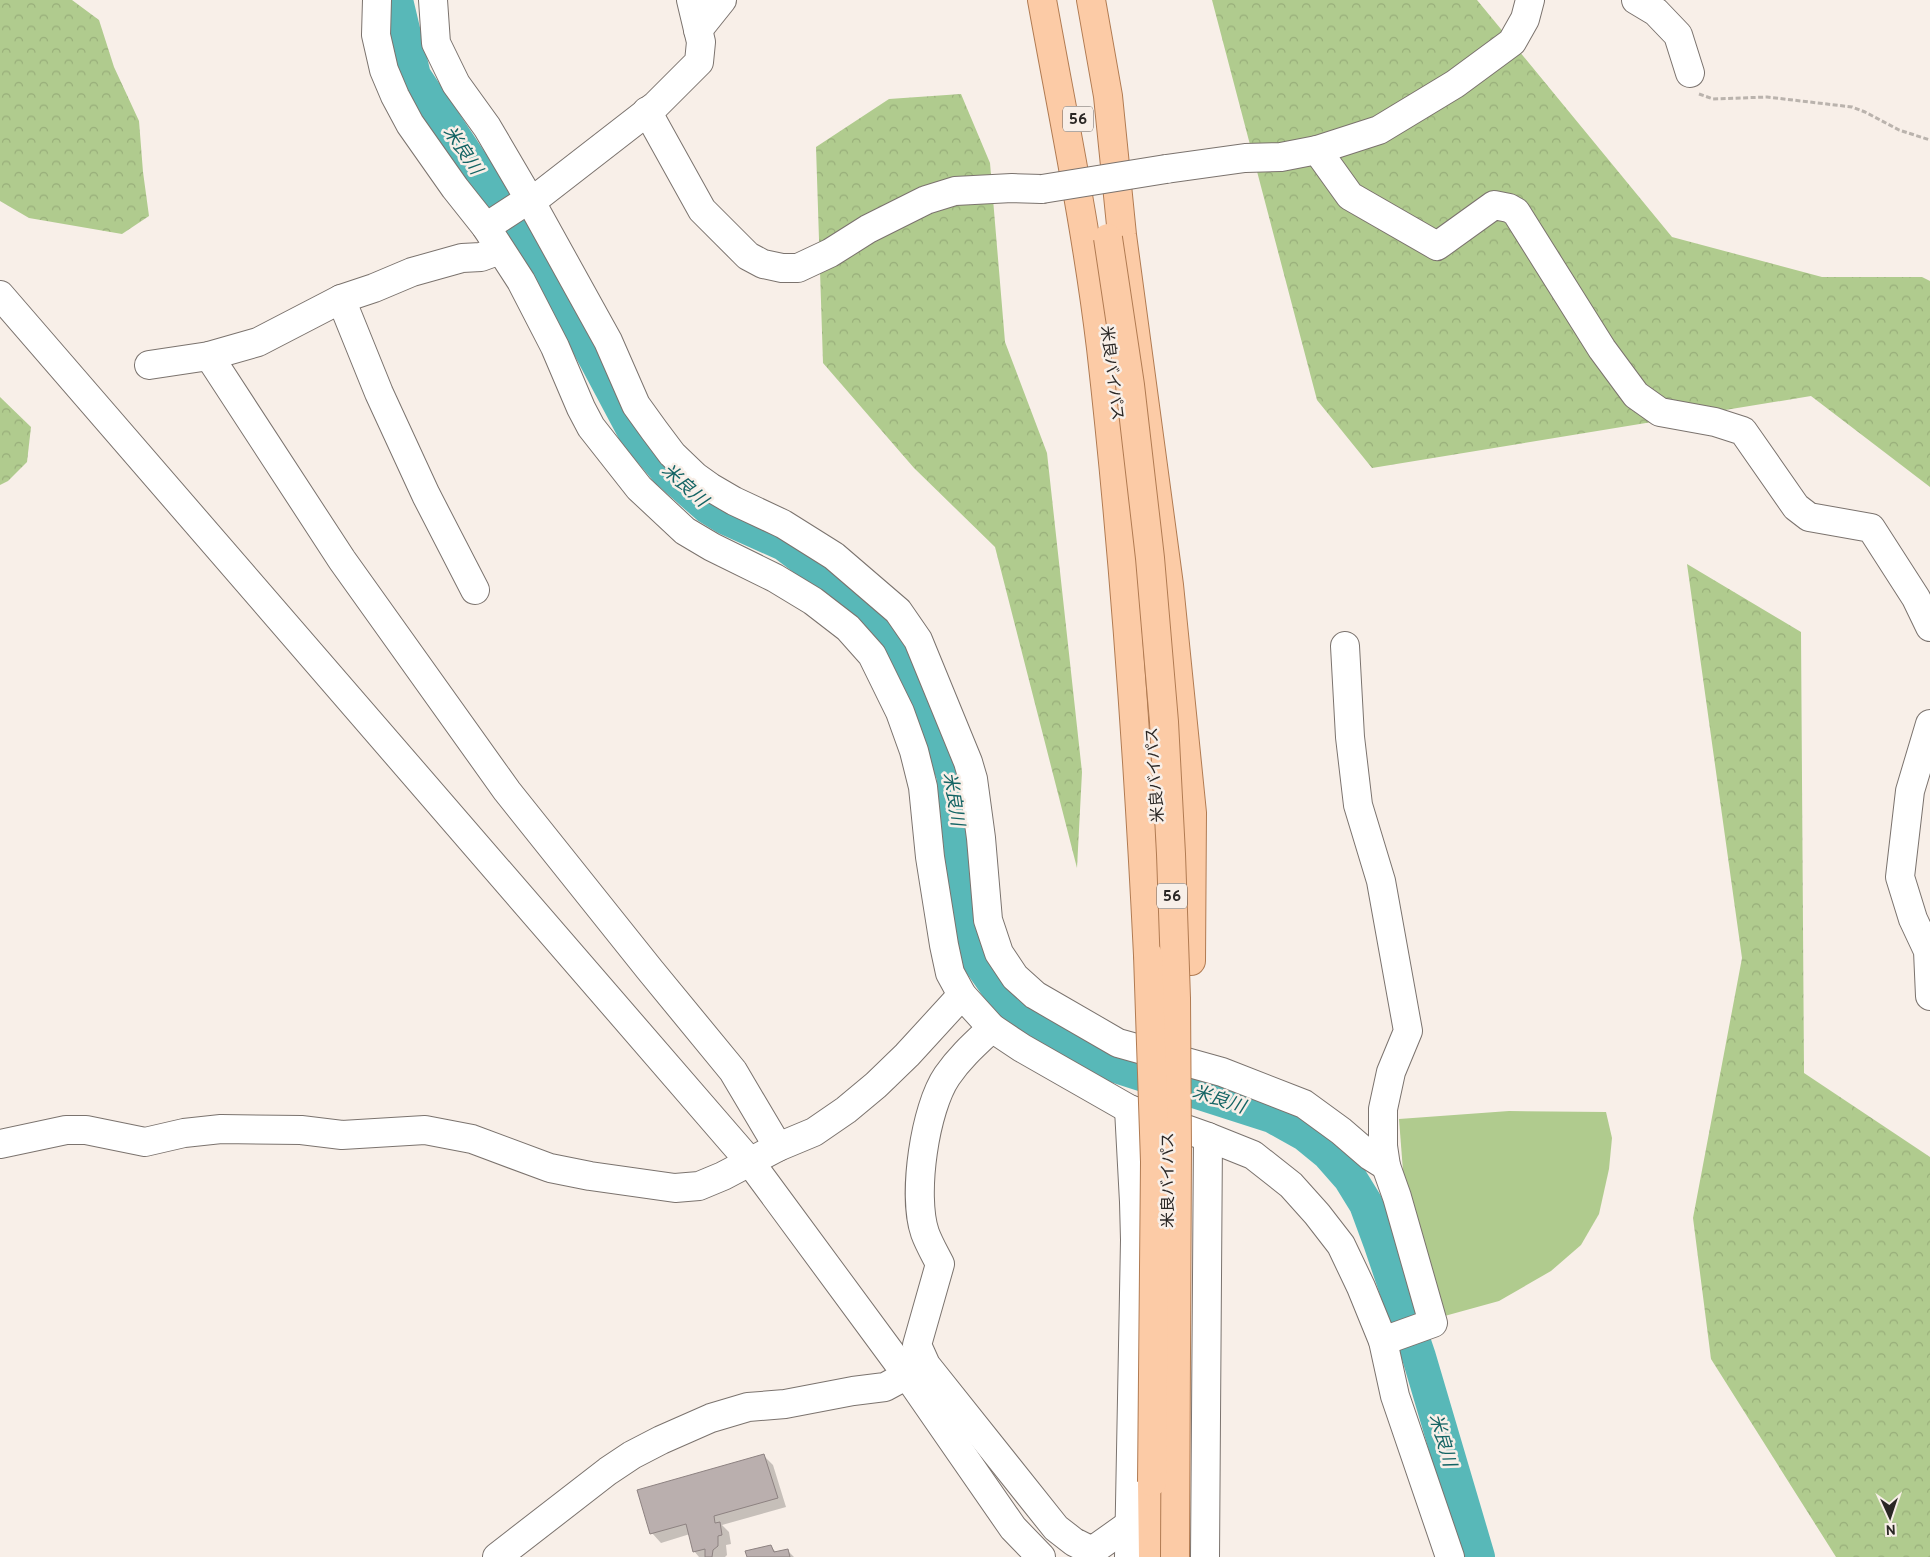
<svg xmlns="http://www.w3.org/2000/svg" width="1930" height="1557" font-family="Overpass,'Noto Sans JP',sans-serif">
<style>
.forest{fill:url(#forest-crowns)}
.garden{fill:#b0cb8e}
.shadow{fill:#0003}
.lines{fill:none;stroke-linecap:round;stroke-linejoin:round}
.river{stroke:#58b8b8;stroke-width:34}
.building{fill:#baafae;stroke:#8d8281}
.minor-casing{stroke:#7b736e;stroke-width:30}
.major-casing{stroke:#b17b52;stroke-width:30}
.path{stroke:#bab3ad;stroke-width:3;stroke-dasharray:5 2.5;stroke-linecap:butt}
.minor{stroke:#fff;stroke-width:28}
.major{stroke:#fccba6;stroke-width:28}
.minor-bridge-casing{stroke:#7b736e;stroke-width:30;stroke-linecap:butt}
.major-bridge-casing{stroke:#b17b52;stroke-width:30;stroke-linecap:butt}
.minor-bridge{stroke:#fff;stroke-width:28}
.major-bridge{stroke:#fccba6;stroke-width:28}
.labels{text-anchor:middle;stroke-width:5;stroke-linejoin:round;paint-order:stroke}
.shield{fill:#f8efe8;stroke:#686360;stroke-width:1}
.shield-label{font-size:15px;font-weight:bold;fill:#2a2725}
.street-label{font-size:16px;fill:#2a2725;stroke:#f8efe8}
.water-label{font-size:18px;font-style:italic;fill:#146464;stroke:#f8efe8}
</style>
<defs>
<pattern id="forest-crowns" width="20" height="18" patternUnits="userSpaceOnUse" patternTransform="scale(1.25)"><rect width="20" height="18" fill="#b0cb8e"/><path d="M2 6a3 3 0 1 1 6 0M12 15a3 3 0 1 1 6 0" fill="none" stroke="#98ae7a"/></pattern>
</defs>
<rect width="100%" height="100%" fill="#f8efe8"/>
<!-- forest -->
<g class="forest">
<polygon points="0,0 72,0 99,20 114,67 139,121 143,172 149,216 122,234 29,218 0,201"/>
<polygon points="1212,0 1477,0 1672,237 1822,277 1922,277 1930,281 1930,487 1811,396 1372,468 1317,400"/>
<polygon points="961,94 990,163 1005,342 1047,453 1082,772 1077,868 995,547 914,468 823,363 816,147 889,99"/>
<polygon points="0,397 31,427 27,462 8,481 0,485"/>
<polygon points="1687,564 1801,632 1804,1073 1930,1157 1930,1557 1836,1557 1711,1359 1693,1218 1742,958"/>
</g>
<!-- garden -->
<polygon class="garden" points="1509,1111 1606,1112 1612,1138 1609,1169 1599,1214 1581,1245 1551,1271 1499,1301 1441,1317 1404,1184 1399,1119"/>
<!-- shadow -->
<g class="shadow">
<polygon points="764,1456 773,1465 786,1507 722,1525 729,1532 731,1544 726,1545 727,1555 725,1557 699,1557 694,1551 690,1534 661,1543 652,1533"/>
<polygon points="771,1547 777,1553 788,1551 794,1557 748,1557"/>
</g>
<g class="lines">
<!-- river -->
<polyline class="river" points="396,0 414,76 512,224 551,275 635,433 667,471 708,507 726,518 784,544 878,615 894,634 953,774 968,919 976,957 1009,1004 1038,1025 1113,1065 1272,1116 1306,1135 1328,1153 1350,1178 1366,1204 1380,1242 1419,1357 1478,1557"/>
</g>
<!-- building -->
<g class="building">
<polygon points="764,1454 778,1498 714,1516 715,1523 720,1522 722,1535 718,1536 718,1546 713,1550 712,1557 705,1557 705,1549 693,1552 686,1524 650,1534 637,1490"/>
<polygon points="771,1545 774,1552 788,1549 790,1557 747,1557 745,1551"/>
</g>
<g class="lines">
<defs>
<g id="minor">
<polyline points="377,0 376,35 384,70 395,96 410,124 455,188 486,227 521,281 555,347 581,408 591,427 639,488 685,531 712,547 775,578 813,601 848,628 872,655 900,712 914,751 923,787 930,857 944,945 950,973 962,995 992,1028 1022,1048 1129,1109 1208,1137 1253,1155 1291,1185 1317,1214 1341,1245 1361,1287 1383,1341 1395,1396 1450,1557"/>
<polyline points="433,0 436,43 456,84 487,127 531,202 608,341 636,405 654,430 672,454 696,477 710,487 734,501 783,524 834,556 898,611 918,640 968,762 973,779 981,838 988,920 999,953 1015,977 1035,995 1118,1043 1222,1072 1304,1104 1341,1131 1370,1156 1386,1166"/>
<polyline points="1636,0 1656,12 1678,35 1690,73"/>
<polyline points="698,30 722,0"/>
<polyline points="647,111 702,210 748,256 763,264 782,268 798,268 830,253 868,229 926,200 955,191 1012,188 1042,189"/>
<polyline points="1317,150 1379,130 1455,84 1512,42 1525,19 1530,0"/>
<polyline points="1166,169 1245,158 1281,157 1317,150 1350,196 1437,246 1494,205 1509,208 1516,212 1602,349 1636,395 1660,412 1715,422 1743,431 1796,507 1809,517 1871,528 1916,598 1930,627"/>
<polyline points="486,227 520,205 531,202 656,105 699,62 701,42 691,0"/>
<polyline points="0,295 750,1162 907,1375 1013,1528 1041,1557"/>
<polyline points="341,299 379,393 426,495 475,590"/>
<polyline points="209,356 342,560 507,791 650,970 733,1071 778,1147"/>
<polyline points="149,365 209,356 258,342 341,299 374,288 412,272 462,258 481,257 500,250"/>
<polyline points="1345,646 1350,737 1358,805 1381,881 1408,1031 1391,1072 1383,1109 1383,1146 1386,1166 1397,1197 1433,1323 1383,1341"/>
<polyline points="1930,724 1910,791 1900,877 1913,919 1928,951 1930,996"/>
<path d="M992,1028C976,1043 960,1057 947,1076C925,1108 912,1195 925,1233C929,1244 935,1254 940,1264L917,1345L926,1365L1056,1528L1074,1542L1092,1551L1130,1524"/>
<polyline points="1129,1109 1134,1202 1135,1240 1129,1557"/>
<polyline points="0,1144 66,1130 86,1130 145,1142 184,1133 221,1129 301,1130 342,1135 425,1130 472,1139 550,1168 590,1176 675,1188 699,1186 723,1176 778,1147 814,1132 846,1110 876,1085 907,1055 962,995"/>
<polyline points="497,1557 608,1471 632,1455 661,1440 711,1418 748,1407 785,1404 853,1391 885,1387 922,1367"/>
<polyline points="1205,1557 1208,1137"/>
</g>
<g id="major">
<path d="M1042,0C1063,116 1087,231 1101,348C1124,550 1138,753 1148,955"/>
<polyline points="1091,0 1108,96 1122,235 1169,585 1192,813 1191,961"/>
<polyline points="1152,1482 1153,1557"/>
</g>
</defs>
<!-- minor casing -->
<use href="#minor" class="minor-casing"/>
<!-- major casing -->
<use href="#major" class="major-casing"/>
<!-- path -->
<polyline class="path" points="1699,94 1713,99 1767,97 1852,107 1865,112 1899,130 1930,140"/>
<!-- minor -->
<use href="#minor" class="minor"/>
<!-- major -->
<use href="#major" class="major"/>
<defs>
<polyline id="minor-bridge" points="1042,189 1166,169"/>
<g id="major-bridge">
<polyline points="1108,238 1130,385 1150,558 1164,722 1171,854 1176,998 1177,1150 1175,1557"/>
<polyline points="1148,955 1155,1162 1152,1482"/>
</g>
</defs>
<!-- minor-bridge casing -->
<use href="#minor-bridge" class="minor-bridge-casing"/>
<!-- major-bridge casing -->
<use href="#major-bridge" class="major-bridge-casing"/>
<!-- minor-bridge -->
<use href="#minor-bridge" class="minor-bridge"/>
<!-- major-bridge -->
<use href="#major-bridge" class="major-bridge"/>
</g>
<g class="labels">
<!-- shield labels -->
<g class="shield">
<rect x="1063" y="106.5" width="30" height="25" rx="4"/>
<rect x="1157" y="883.5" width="30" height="25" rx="4"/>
</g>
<g class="shield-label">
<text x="1078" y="124">56</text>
<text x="1172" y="901">56</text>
</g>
<!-- street labels -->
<g class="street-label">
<text transform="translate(1113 373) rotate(83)" y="6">米良バイパス</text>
<text transform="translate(1154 775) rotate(-94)" y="6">米良バイパス</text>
<text transform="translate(1167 1180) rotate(-90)" y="6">米良バイパス</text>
</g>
<!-- water labels -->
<g class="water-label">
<text transform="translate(463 150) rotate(56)" y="6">米良川</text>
<text transform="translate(685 485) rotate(42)" y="6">米良川</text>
<text transform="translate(954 799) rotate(81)" y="6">米良川</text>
<text transform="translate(1219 1099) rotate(18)" y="6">米良川</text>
<text transform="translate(1443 1440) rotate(74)" y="6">米良川</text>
</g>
</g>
<!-- north arrow -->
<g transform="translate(1890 1517) rotate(177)" stroke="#f8efe8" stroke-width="4" paint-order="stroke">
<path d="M0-4L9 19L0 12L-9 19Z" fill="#2a2725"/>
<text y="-8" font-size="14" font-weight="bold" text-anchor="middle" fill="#2a2725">N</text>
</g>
</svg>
